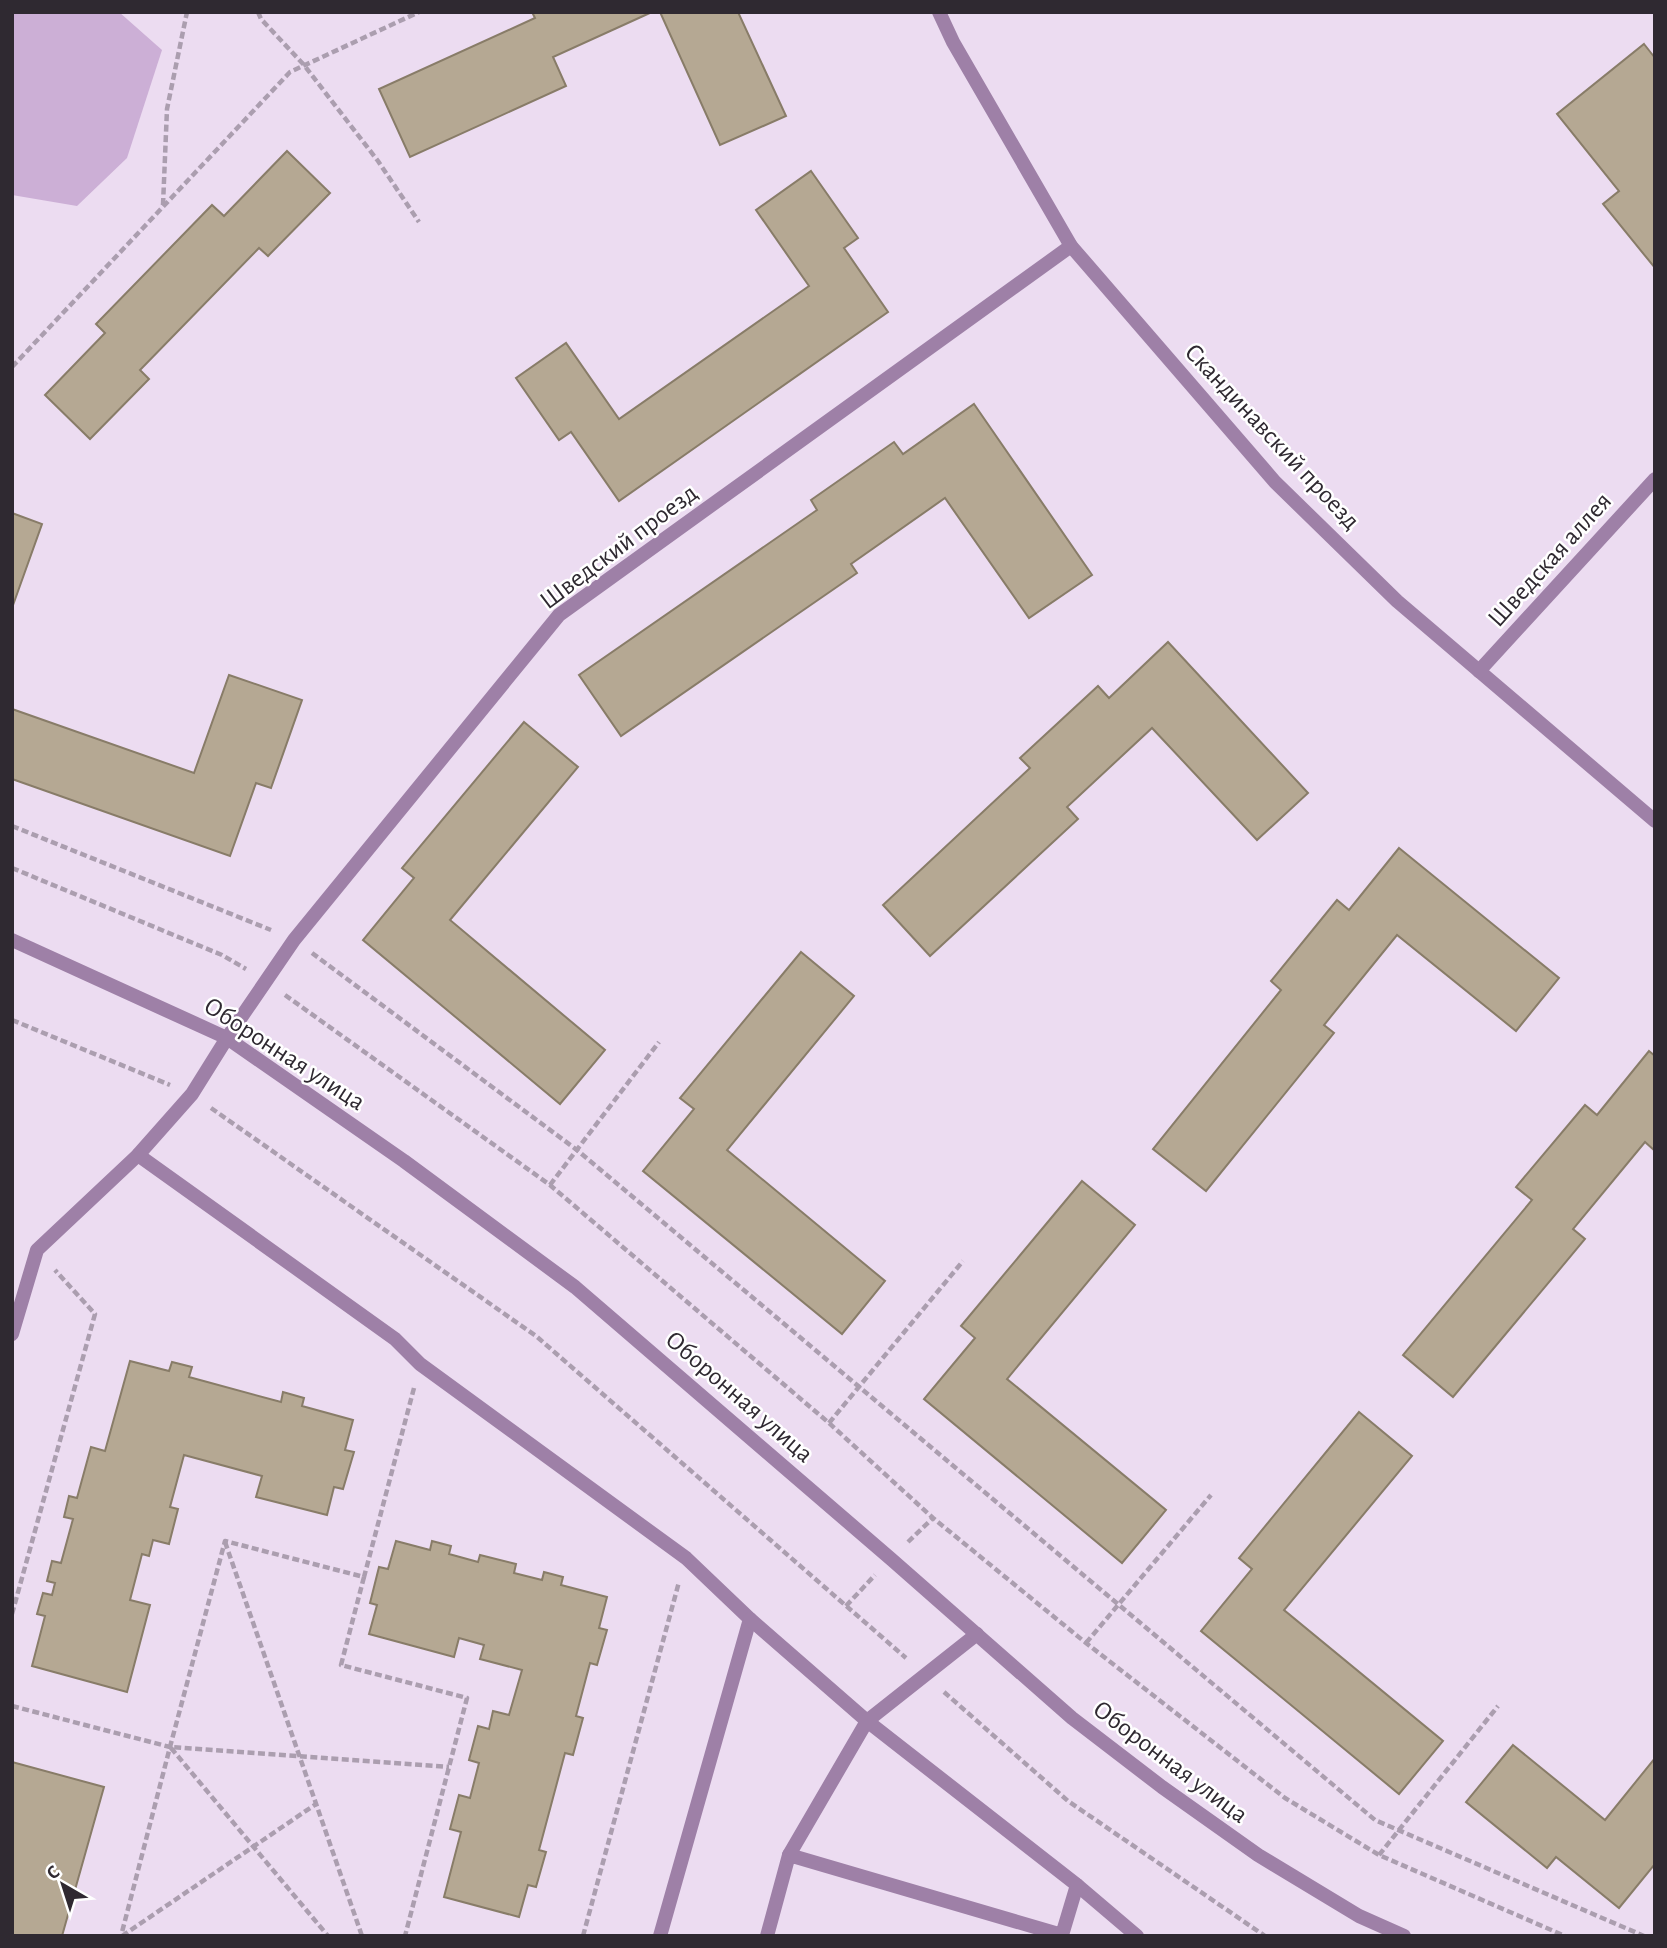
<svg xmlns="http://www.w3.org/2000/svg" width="1667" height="1948" font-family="'Alegreya Sans',sans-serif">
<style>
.green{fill:#ccafd6}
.building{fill:#b5a893;stroke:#887c68;stroke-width:2}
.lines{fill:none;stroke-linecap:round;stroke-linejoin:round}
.path{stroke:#ab9eaf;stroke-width:4.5;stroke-dasharray:7 3.5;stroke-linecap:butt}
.service{stroke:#9e80a7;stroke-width:14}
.minor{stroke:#9e80a7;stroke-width:14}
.labels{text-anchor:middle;stroke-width:5;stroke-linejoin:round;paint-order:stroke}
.street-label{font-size:26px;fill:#2f2931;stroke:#fff}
</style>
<rect width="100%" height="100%" fill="#ecdcf1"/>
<!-- green -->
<polygon class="green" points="12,12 119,12 162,50 127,158 77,206 12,195"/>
<!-- building -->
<g class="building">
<polygon points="532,12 652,12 553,57 566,86 410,157 379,89 535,18"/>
<polygon points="660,12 738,12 786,116 720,145"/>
<polygon points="1644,44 1655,58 1655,268 1603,204 1619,191 1557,114"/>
<polygon points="287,151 330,193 268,256 259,248 140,370 149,379 90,439 45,395 105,333 96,324 212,205 224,216"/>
<polygon points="811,171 858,238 844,248 888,312 619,501 571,432 559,440 516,378 566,343 619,419 809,286 756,210"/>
<polygon points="974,404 1092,575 1029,618 945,498 851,564 857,573 621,736 579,675 817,510 811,500 894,442 903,454"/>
<polygon points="12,513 42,524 12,608"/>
<polygon points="1168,642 1308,793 1257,840 1152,728 1067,807 1078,819 930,956 883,905 1030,768 1020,758 1098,686 1109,698"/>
<polygon points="229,675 302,700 271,788 256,783 230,856 12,779 12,709 194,773"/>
<polygon points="524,722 578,767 450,920 605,1050 560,1104 363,940 414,878 402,868"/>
<polygon points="1399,848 1559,978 1516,1031 1397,935 1324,1025 1334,1033 1206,1191 1153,1149 1281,990 1271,981 1337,900 1349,910"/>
<polygon points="801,952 854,996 727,1150 885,1281 842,1334 643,1171 694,1109 680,1098"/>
<polygon points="1649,1051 1655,1056 1655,1151 1645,1142 1573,1229 1585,1239 1453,1397 1403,1355 1532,1200 1516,1187 1585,1105 1597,1115"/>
<polygon points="1082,1181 1135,1225 1007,1379 1166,1510 1122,1563 924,1399 975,1338 961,1326"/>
<polygon points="130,1361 169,1371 172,1362 192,1367 189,1377 281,1402 283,1392 304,1398 302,1406 353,1420 345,1450 354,1452 343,1489 334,1487 327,1515 256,1497 262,1476 184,1455 170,1507 178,1509 169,1544 153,1540 149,1556 142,1554 130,1600 150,1605 127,1692 32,1666 45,1616 37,1614 43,1593 52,1595 55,1583 47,1581 52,1561 61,1563 73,1519 64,1517 69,1496 77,1498 91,1447 105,1451"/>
<polygon points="1359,1412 1412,1456 1284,1610 1443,1741 1399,1794 1201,1631 1252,1569 1239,1558"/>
<polygon points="396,1541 430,1550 432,1541 451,1546 449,1554 478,1562 480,1555 516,1564 514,1573 542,1580 544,1572 563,1577 561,1585 607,1597 599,1628 607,1630 597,1665 590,1663 576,1716 583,1718 573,1755 565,1753 539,1850 546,1852 536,1887 528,1885 519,1917 444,1897 461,1832 450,1829 459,1795 470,1798 479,1763 469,1760 478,1726 489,1729 493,1711 509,1715 522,1670 480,1659 484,1645 459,1638 454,1657 369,1634 377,1605 370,1603 379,1567 388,1569"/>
<polygon points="1513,1745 1605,1820 1655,1758 1655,1864 1619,1908 1556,1857 1547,1868 1466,1802"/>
<polygon points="12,1762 104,1787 62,1936 12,1936"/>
</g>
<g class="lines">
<!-- path -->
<g class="path">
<polyline points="258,12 261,19 304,65 378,161 419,222"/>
<polyline points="163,205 167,109 187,12"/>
<polyline points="12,367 290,72 419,12"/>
<polyline points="12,826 271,930"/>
<polyline points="12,868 222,955 246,969"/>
<polyline points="312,953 577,1150 1375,1820 1644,1936"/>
<polyline points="285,995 550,1185 829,1423 933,1518 1086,1643 1285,1798 1379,1855 1565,1936"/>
<polyline points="12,1020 170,1085"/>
<polyline points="211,1108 536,1336 906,1658"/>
<polyline points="550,1185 659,1042"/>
<polyline points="414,1388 364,1577 225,1541 170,1747 449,1767"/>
<polyline points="829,1423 963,1261"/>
<polyline points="225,1542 362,1936"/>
<polyline points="908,1542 933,1518"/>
<polyline points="364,1577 341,1665 467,1698 405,1936"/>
<polyline points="846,1606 875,1575"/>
<polyline points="12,1614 95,1314 55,1270"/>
<polyline points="1086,1643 1211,1495"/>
<polyline points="944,1692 1068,1801 1265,1936"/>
<polyline points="12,1706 170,1747 121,1936"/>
<polyline points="171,1748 328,1936"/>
<polyline points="1379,1855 1498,1706"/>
<polyline points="122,1936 316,1804"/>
<polyline points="583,1936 679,1582"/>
</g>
<!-- service -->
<g class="service">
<polyline points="138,1155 395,1339 420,1364 686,1558 750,1619 660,1936"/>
<polyline points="12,1334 37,1250 138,1155 192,1094 227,1038"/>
<polyline points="750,1619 867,1721 1077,1885 1062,1935 789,1855 767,1936"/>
<polyline points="789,1855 867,1721 977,1634"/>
<polyline points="1077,1885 1137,1936"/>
</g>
<!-- minor -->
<g class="minor">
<polyline points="939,12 953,42 1071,246 1275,482 1397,601 1655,821"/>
<polyline points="1479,671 1655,479"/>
<polyline points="12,940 227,1038 404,1161 575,1287 891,1559 1072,1718 1162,1787 1258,1855 1359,1916 1404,1936"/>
<polyline points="227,1038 294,940 559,615 1071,246"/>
</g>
</g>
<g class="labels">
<!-- street labels -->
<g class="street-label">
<text transform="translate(1273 436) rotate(47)" y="9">Скандинавский проезд</text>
<text transform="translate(618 546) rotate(-37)" y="9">Шведский проезд</text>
<text transform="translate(1549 559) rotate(-48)" y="9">Шведская аллея</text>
<text transform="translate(285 1053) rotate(33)" y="9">Оборонная улица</text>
<text transform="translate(740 1396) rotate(41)" y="9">Оборонная улица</text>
<text transform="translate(1171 1761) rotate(37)" y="9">Оборонная улица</text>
</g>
</g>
<!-- border -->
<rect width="1667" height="1948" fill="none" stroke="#2f2931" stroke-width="28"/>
<!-- north arrow -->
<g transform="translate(63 1885) rotate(321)" stroke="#ffffff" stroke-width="5" paint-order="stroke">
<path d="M0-5L12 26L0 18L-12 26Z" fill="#2f2931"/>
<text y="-10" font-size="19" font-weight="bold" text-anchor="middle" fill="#2f2931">С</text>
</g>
</svg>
